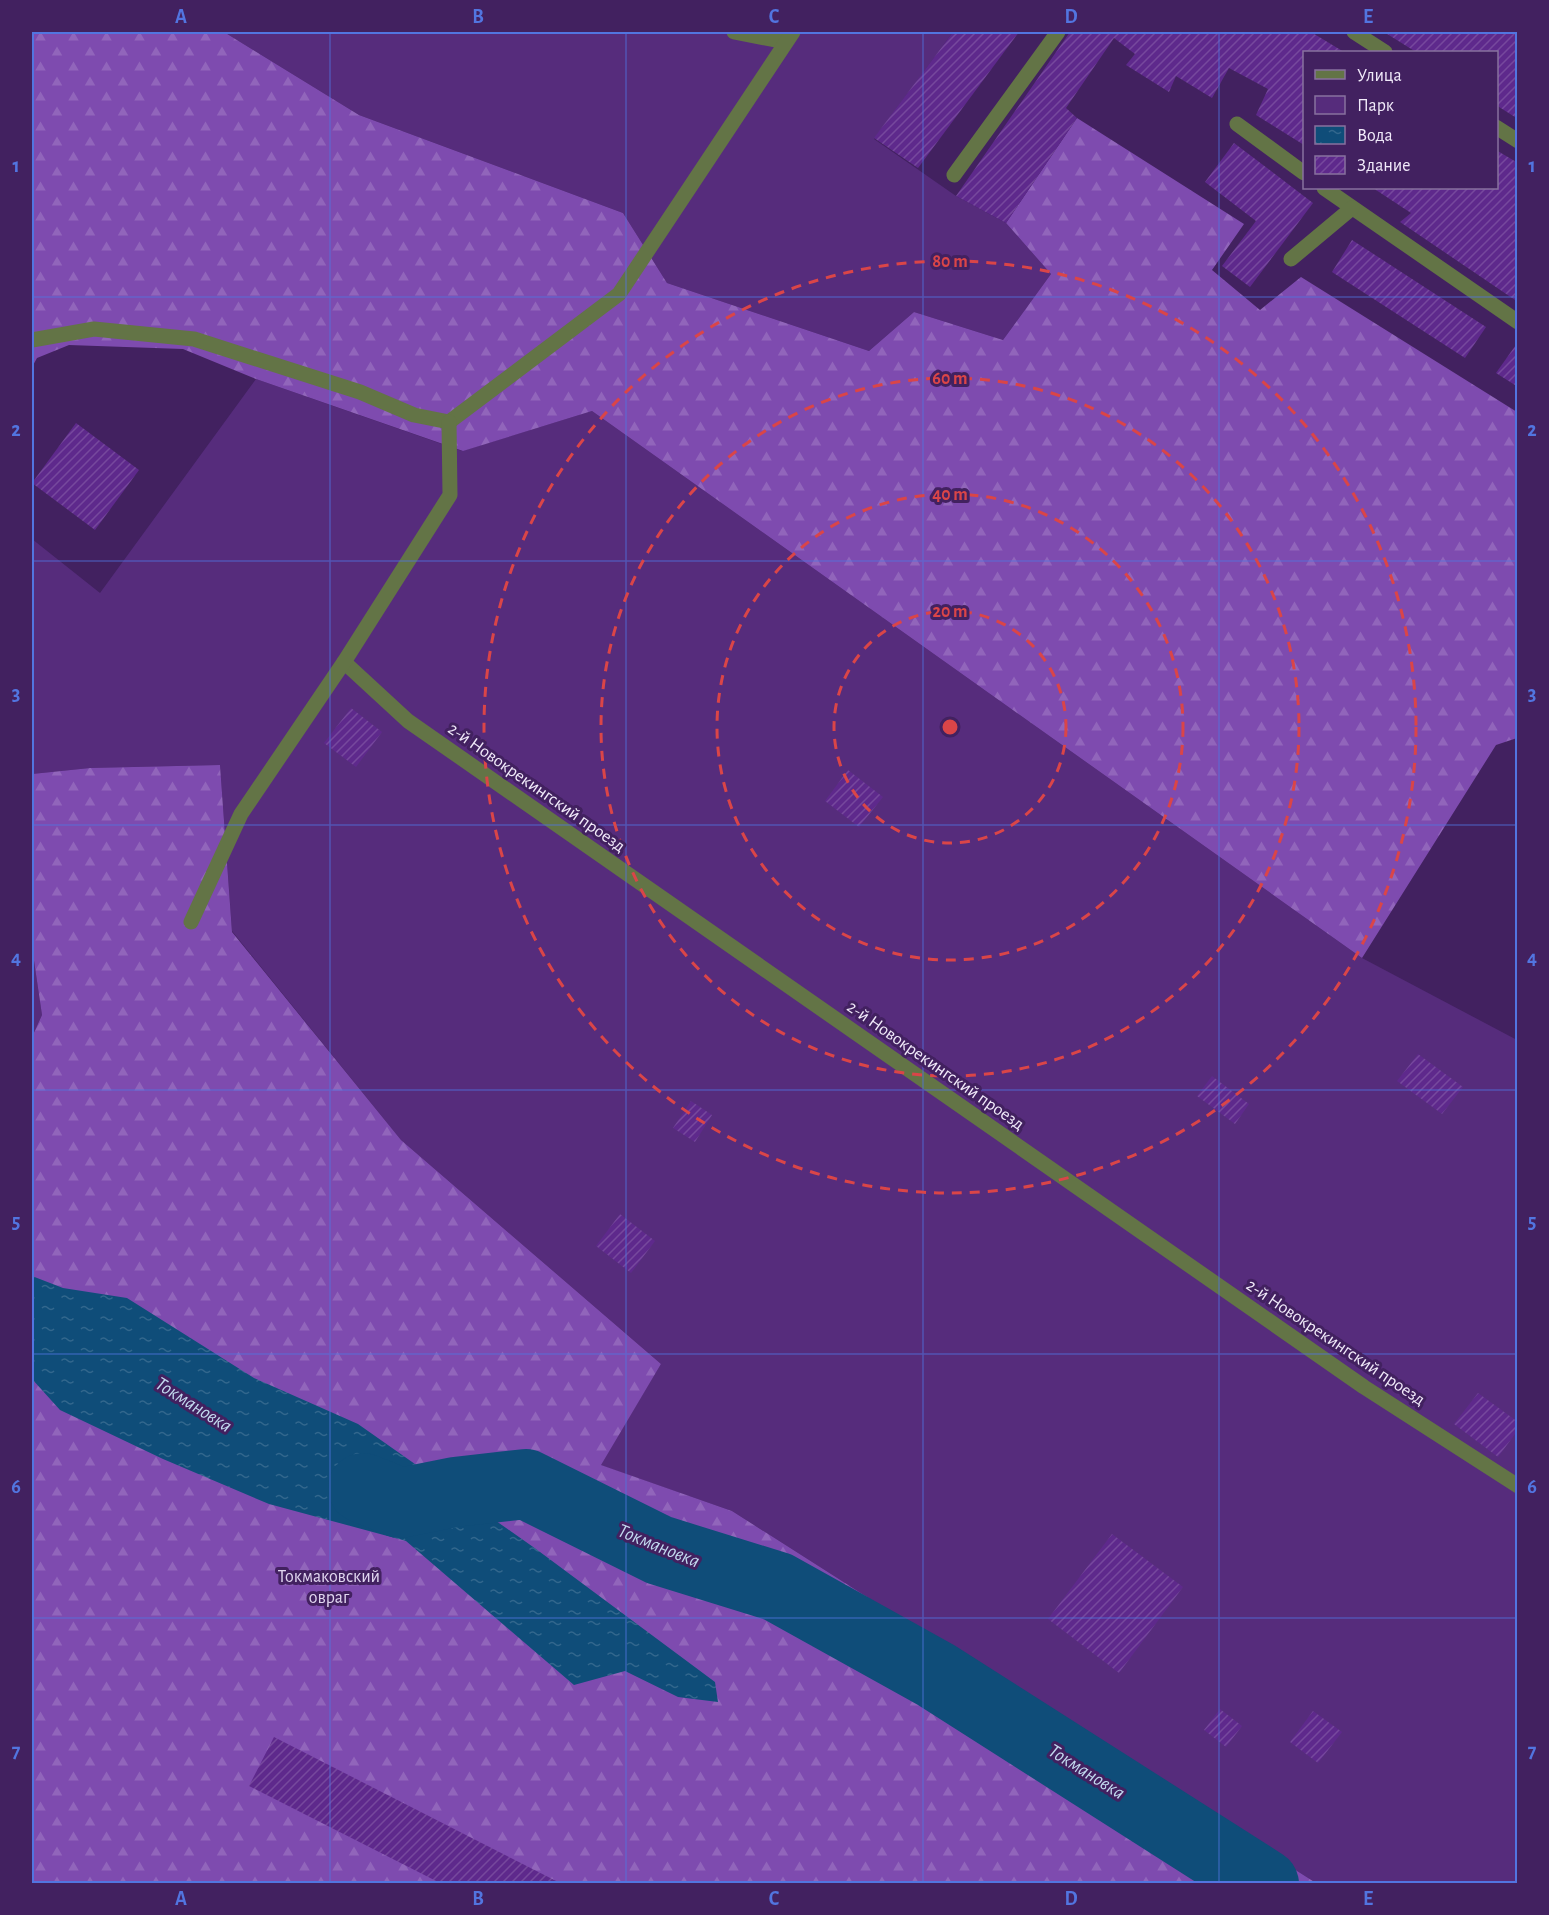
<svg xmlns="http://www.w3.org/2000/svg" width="1549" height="1915" font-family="'Alegreya Sans',sans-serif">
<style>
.green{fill:#562c7c}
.forest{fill:url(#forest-firs)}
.water{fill:url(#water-ripples)}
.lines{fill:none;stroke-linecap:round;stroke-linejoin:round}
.river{stroke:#0f4d79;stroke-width:70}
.building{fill:url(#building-hatch)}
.minor{stroke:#637446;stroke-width:15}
.grid{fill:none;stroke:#5275e0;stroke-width:1.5;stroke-opacity:0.55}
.ring{fill:none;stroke:#da4548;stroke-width:3;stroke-dasharray:10 8}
.labels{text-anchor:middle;stroke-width:6;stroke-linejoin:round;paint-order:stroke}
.street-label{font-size:18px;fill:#f1eafa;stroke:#422160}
.park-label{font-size:18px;fill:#e1d6f0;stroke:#422160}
.water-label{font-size:20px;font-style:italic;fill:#c3daef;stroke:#422160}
.centre{fill:#da4548;stroke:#422160;stroke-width:3}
.ring-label{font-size:18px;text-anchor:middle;font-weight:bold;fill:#da4548;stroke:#422160;stroke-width:6;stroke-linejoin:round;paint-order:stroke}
.neatline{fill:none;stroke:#5275e0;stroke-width:2}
.grid-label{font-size:20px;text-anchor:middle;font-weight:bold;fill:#5275e0}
</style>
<defs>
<pattern id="forest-firs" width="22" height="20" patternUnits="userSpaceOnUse" patternTransform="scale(1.5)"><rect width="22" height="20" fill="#7e4baf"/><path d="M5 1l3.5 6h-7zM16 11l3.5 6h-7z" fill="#9165bb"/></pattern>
<pattern id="water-ripples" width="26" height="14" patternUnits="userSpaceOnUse" patternTransform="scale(1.5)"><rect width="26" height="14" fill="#0f4d79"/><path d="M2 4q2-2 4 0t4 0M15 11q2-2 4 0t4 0" fill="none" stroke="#32678d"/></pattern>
<pattern id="building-hatch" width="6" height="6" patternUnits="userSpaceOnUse" patternTransform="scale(1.5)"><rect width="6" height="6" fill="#5e298c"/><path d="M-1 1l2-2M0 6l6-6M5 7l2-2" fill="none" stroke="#76489d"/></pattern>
</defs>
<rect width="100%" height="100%" fill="#422160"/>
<!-- green -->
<g class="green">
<polygon points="224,32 953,32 874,139 956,196 1006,223 1051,274 1003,340 914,312 869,351 667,283 623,213 359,115"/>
<polygon points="256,379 462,451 592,411 1362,958 1517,1040 1517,1883 1316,1883 732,1511 600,1465 661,1364 401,1140 232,931 220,765 90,768 32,774 32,539 100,593"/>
<polygon points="32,947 42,1015 32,1037"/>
</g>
<!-- forest -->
<g class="forest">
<polygon points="32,32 224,32 359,115 623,213 667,283 869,351 914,312 1003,340 1051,274 1006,223 1077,118 1244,224 1212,270 1260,310 1301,277 1517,412 1517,738 1496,745 1362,958 592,411 463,451 256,379 183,349 69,345 37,358 32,367"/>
<polygon points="220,765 232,932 401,1140 661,1364 601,1465 732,1511 1316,1883 32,1884 32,1037 42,1015 32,947 32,774 90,768"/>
</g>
<!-- water -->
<polygon class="water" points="32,1276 63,1288 127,1298 254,1378 358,1424 536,1549 715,1682 718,1702 678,1697 625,1671 574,1685 406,1541 269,1504 163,1459 60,1410 32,1379"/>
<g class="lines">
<!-- river -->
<polyline class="river" points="363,1488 400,1503 455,1492 526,1484 659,1550 778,1587 936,1675 1264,1884"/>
</g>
<!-- building -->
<g class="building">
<polygon points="953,32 1019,32 918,168 874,138"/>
<polygon points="1070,32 1311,32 1344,52 1304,52 1304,145 1256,115 1268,89 1229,68 1212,98 1176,76 1169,92 1126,65 1135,54 1114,38 1066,108 1077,118 1006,223 956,196"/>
<polygon points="1384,32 1511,32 1518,36 1518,119 1496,105 1496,52 1416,52"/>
<polygon points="1234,143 1313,203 1250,287 1222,266 1256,221 1205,182"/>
<polygon points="1496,150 1518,163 1518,302 1400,222 1411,213 1373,188 1496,188"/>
<polygon points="1352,240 1486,327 1465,358 1332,272"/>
<polygon points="1518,342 1518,387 1496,373"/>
<polygon points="76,423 139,470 95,530 32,483"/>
<polygon points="351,708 382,732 356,767 324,743"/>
<polygon points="848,770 883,797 859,827 825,801"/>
<polygon points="1418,1054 1463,1087 1442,1114 1397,1081"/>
<polygon points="1212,1076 1249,1104 1235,1124 1197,1096"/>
<polygon points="691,1101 712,1115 695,1142 673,1128"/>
<polygon points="620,1214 655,1241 631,1273 596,1246"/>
<polygon points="1478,1393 1518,1422 1518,1430 1498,1457 1454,1424"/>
<polygon points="1112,1534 1183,1587 1119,1673 1048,1619"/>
<polygon points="1220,1709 1242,1726 1226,1747 1204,1730"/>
<polygon points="1313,1711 1342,1732 1318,1763 1290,1742"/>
<polygon points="274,1737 562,1884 442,1884 249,1786"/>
</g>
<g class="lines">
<!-- minor -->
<g class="minor">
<polyline points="734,32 786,42"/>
<polyline points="1354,32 1385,52"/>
<polyline points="1237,124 1304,173"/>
<polyline points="1496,127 1518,141"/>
<polyline points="954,175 1058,32"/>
<polyline points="1324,188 1518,322"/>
<polyline points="1291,259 1352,208"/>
<polyline points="32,340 94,329 194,339 360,392 414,415 449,422 619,294 793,32"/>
<polyline points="344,662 408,721 1364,1387 1518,1486"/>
<polyline points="191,922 241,814 344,662 450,495 449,422"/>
</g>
</g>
<!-- grid -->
<path class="grid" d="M330,32V1884M626,32V1884M923,32V1884M1219,32V1884M32,297H1518M32,561H1518M32,825H1518M32,1090H1518M32,1354H1518M32,1618H1518"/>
<!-- distance rings -->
<g class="ring">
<circle cx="950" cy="727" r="116"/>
<circle cx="950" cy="727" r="233"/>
<circle cx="950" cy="727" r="349"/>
<circle cx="950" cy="727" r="466"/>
</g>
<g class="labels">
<!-- street labels -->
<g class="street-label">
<text transform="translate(537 787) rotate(35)" y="6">2-й Новокрекингский проезд</text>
<text transform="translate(936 1065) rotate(35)" y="6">2-й Новокрекингский проезд</text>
<text transform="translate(1336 1342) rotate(34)" y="6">2-й Новокрекингский проезд</text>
</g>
<!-- park labels -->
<g class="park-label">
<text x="329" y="1582">Токмаковский<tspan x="329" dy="21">овраг</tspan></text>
</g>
<!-- water labels -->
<g class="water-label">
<text transform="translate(194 1404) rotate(32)" y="7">Токмановка</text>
<text transform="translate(659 1545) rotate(22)" y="7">Токмановка</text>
<text transform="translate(1087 1771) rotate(32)" y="7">Токмановка</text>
</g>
</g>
<circle cx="950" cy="727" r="9" class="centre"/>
<g class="ring-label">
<text x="950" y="267">80 m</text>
<text x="950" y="384">60 m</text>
<text x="950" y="500">40 m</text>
<text x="950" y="617">20 m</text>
</g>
<!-- border -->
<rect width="1549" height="1915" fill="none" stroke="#422160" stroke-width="66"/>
<!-- legend -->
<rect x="1303" y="51" width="195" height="138" fill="#422160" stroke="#88719e" stroke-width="1.5"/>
<rect x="1315" y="70" width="30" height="9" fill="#637446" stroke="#88719e" stroke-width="1.5"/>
<text x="1357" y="81" font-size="18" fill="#f1eafa">Улица</text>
<rect x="1315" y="96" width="30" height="18" fill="#562c7c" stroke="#88719e" stroke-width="1.5"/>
<text x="1357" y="111" font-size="18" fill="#f1eafa">Парк</text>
<rect x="1315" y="126" width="30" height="18" fill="url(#water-ripples)" stroke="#88719e" stroke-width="1.5"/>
<text x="1357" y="141" font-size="18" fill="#f1eafa">Вода</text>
<rect x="1315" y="156" width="30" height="18" fill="url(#building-hatch)" stroke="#88719e" stroke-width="1.5"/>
<text x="1357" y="171" font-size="18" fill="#f1eafa">Здание</text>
<rect x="33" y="33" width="1483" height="1849" class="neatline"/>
<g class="grid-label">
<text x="181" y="23">A</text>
<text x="478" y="23">B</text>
<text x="774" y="23">C</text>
<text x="1071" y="23">D</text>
<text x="1368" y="23">E</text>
<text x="16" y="172">1</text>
<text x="1532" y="172">1</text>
<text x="16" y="436">2</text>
<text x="1532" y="436">2</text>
<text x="16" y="700">3</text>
<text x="1532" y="700">3</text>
<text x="16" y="964">4</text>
<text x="1532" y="964">4</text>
<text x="16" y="1228">5</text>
<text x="1532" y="1228">5</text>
<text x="16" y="1493">6</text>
<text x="1532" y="1493">6</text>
<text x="16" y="1757">7</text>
<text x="1532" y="1757">7</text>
<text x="181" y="1905">A</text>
<text x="478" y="1905">B</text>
<text x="774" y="1905">C</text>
<text x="1071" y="1905">D</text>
<text x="1368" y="1905">E</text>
</g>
</svg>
